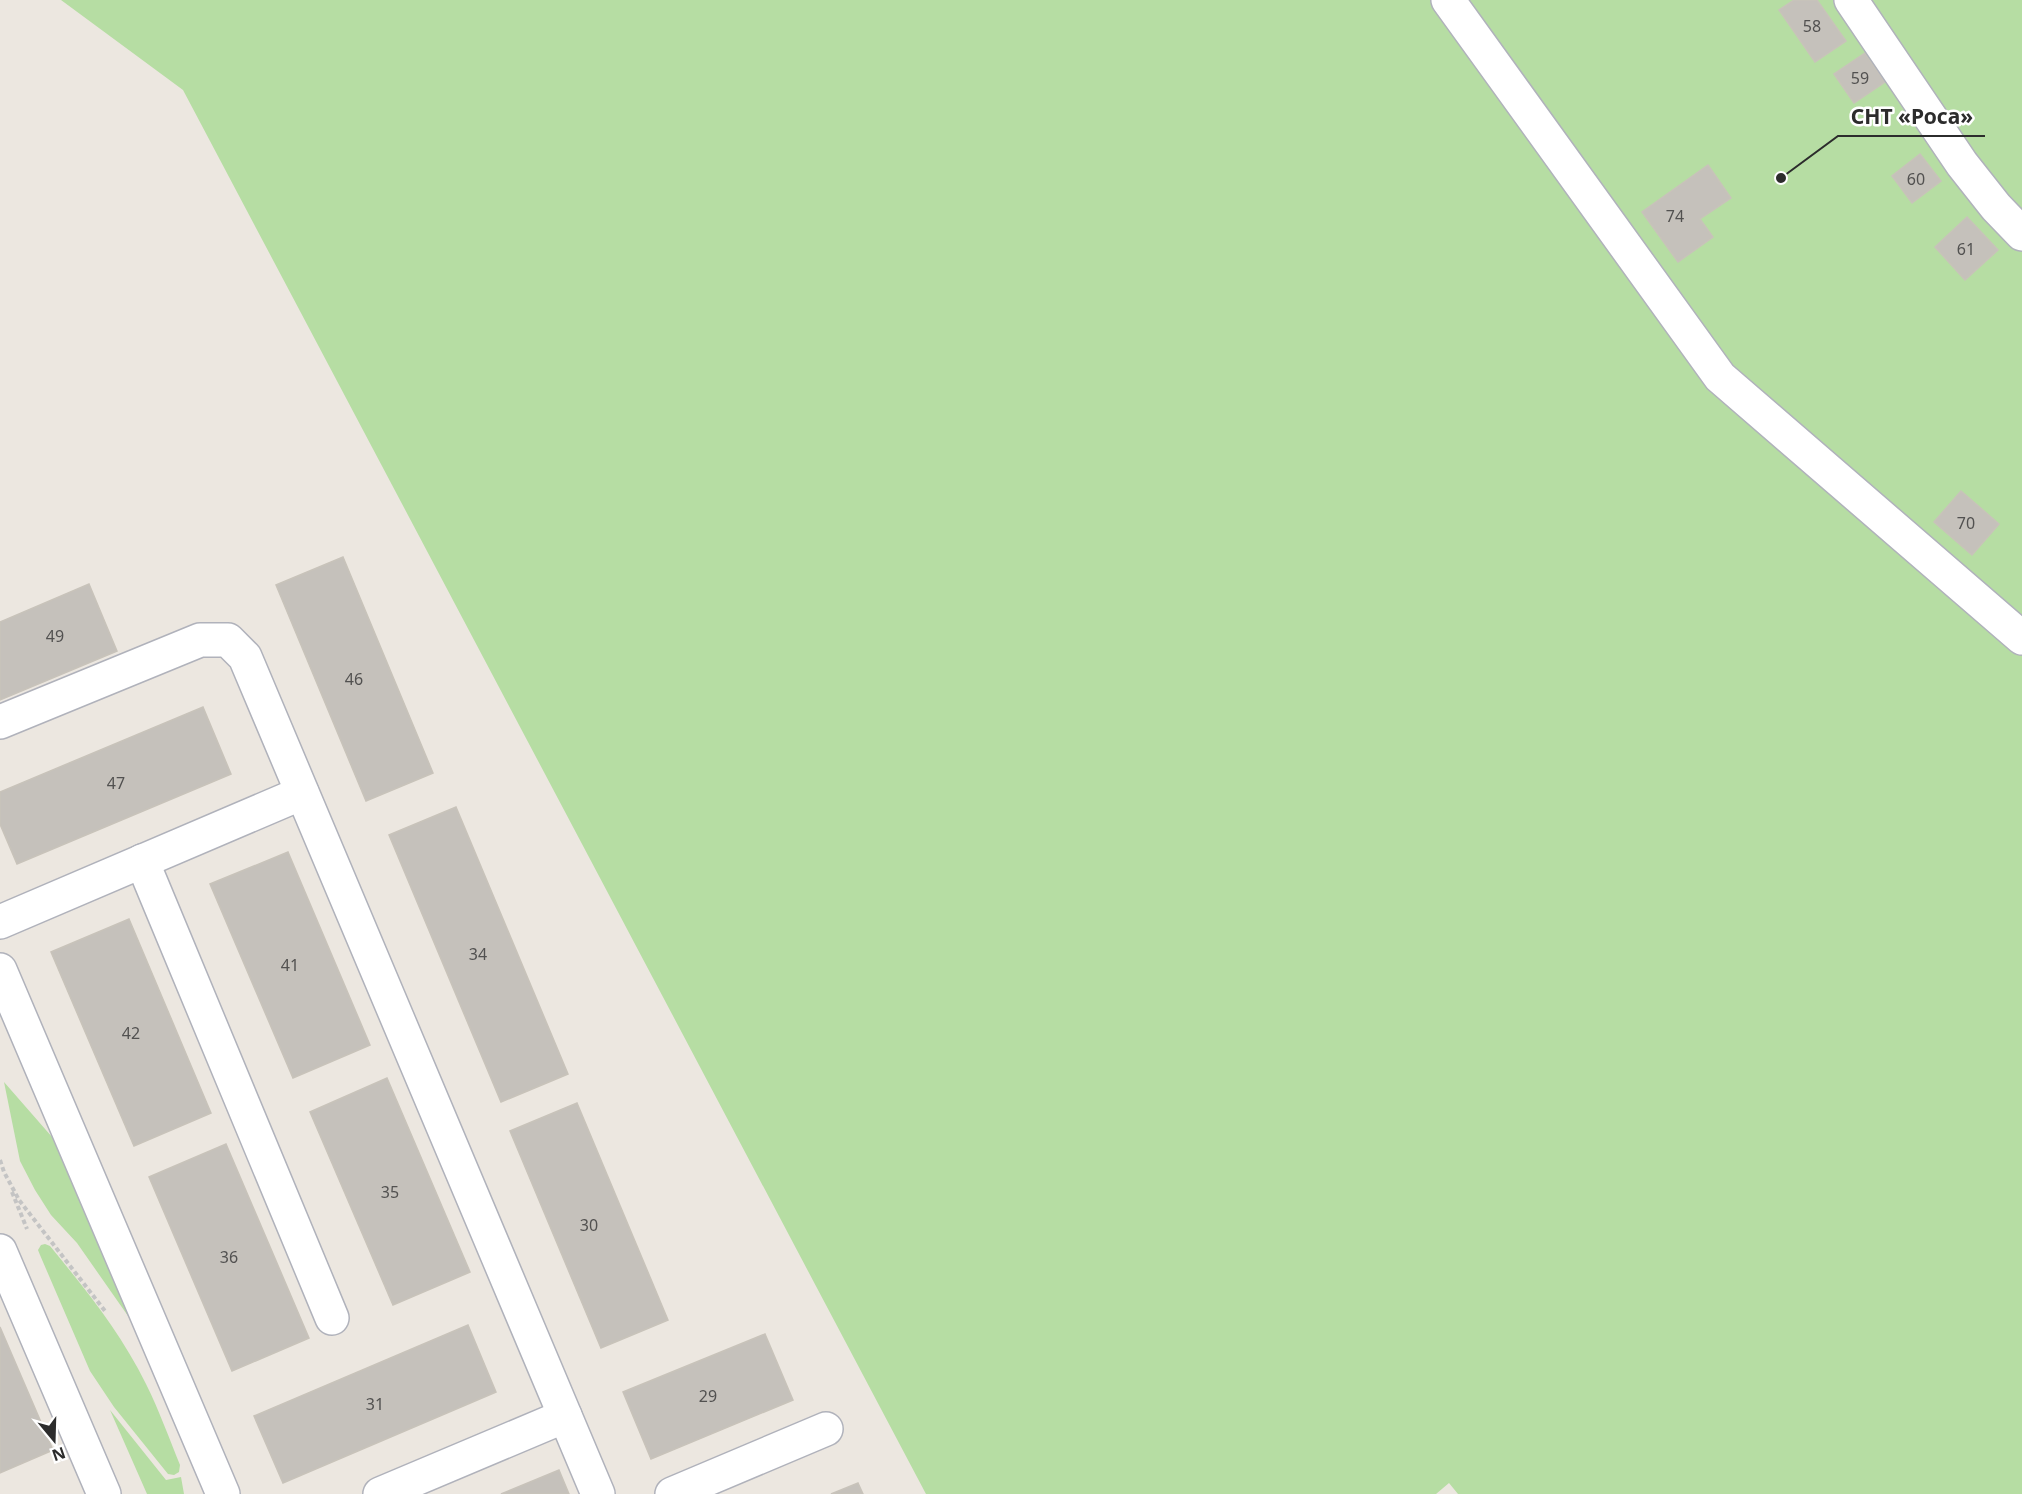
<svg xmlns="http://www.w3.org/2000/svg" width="2022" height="1494" font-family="'Noto Sans',sans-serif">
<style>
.green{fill:#b6dda3}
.building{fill:#c5c1bb;stroke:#c8c3ba;stroke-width:1.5}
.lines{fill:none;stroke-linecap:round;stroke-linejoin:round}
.minor-casing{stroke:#b0b2bb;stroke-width:36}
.path{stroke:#c4c4c4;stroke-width:4;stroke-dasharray:4.5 3;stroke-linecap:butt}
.minor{stroke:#fff;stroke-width:33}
.labels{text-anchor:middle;stroke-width:5;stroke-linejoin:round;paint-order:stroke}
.number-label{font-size:16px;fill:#525150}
.leader{fill:none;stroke:#2c2c2c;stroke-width:2}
.callout-dot{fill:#2c2c2c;stroke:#fff;stroke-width:2}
.callout-label{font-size:21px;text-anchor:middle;font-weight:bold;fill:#2c2c2c;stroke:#fff;stroke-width:5;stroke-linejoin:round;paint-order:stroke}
</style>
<rect width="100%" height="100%" fill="#ece7e0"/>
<!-- green -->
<g class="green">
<polygon points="61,0 2022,0 2022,1494 1458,1494 1449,1483 1436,1494 926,1494 183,90"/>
<polygon points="4,1082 73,1161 163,1366 77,1243 51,1215 35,1190 20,1161"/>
<path d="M45,1244L50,1246C86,1290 121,1333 146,1384C159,1410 169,1438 180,1465L179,1472L174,1475L168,1474L114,1407L90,1371L40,1255L38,1250L41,1245Z"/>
<polygon points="110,1410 166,1480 181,1477 184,1494 147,1494"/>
</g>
<!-- building -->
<g class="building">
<polygon points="1794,0 1817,0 1846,41 1815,62 1779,10"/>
<polygon points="1865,53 1885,82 1854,103 1834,74"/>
<polygon points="1920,154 1941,181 1912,203 1892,176"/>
<polygon points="1708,165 1731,198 1700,219 1713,237 1678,262 1642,212"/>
<polygon points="1967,217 1998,250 1965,280 1935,247"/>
<polygon points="1961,491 1999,524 1972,555 1934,522"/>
<polygon points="343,557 433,773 366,801 276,585"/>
<polygon points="89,584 117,651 0,700 0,622"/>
<polygon points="203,707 231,774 17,864 0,824 0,792"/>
<polygon points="456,807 568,1074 501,1102 389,835"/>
<polygon points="288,852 370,1045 293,1078 210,884"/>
<polygon points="129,919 211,1113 134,1146 51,952"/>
<polygon points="387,1078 470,1272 393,1305 310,1112"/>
<polygon points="577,1103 668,1320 601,1348 510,1131"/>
<polygon points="226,1144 309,1338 232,1371 149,1177"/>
<polygon points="468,1325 496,1392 283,1483 254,1416"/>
<polygon points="0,1327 53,1450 0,1473"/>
<polygon points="765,1334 793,1400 651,1459 623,1392"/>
<polygon points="559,1470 569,1494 501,1494"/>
<polygon points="858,1483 863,1494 831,1494"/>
</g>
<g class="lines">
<defs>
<g id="minor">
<polyline points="1448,0 1720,377 2022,638"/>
<polyline points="1851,0 1962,164 1996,207 2022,234"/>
<polyline points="0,722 200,640 228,640 245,657 598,1494"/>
<polyline points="142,861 332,1318"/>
<polyline points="0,922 302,793"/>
<polyline points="0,970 223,1494"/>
<polyline points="0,1251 104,1494"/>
<polyline points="380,1494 565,1416"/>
<polyline points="672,1494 826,1429"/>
</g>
</defs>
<!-- minor casing -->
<use href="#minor" class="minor-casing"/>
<!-- path -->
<g class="path">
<polyline points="0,1160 4,1172 19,1200 105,1311"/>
<polyline points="12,1192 27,1229"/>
</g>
<!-- minor -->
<use href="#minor" class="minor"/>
</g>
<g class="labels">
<!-- number labels -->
<g class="number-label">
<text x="1812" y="32">58</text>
<text x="1860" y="84">59</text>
<text x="1916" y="185">60</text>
<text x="1675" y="222">74</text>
<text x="1966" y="255">61</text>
<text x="1966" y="529">70</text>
<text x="55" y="642">49</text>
<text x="354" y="685">46</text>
<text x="116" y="789">47</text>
<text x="478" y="960">34</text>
<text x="290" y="971">41</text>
<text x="131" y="1039">42</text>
<text x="390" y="1198">35</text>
<text x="589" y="1231">30</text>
<text x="229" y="1263">36</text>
<text x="708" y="1402">29</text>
<text x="375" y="1410">31</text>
</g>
</g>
<!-- callouts -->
<path class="leader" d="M1781 178L1838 136H1985"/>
<circle class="callout-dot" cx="1781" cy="178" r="6"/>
<g class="callout-label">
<text x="1912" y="124">СНТ «Роса»</text>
</g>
<!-- north arrow -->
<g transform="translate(54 1440) rotate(161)" stroke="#ffffff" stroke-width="4.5" paint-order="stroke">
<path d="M0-4.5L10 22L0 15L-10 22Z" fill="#2c2c2c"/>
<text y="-9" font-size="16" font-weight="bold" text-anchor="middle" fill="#2c2c2c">N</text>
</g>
</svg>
